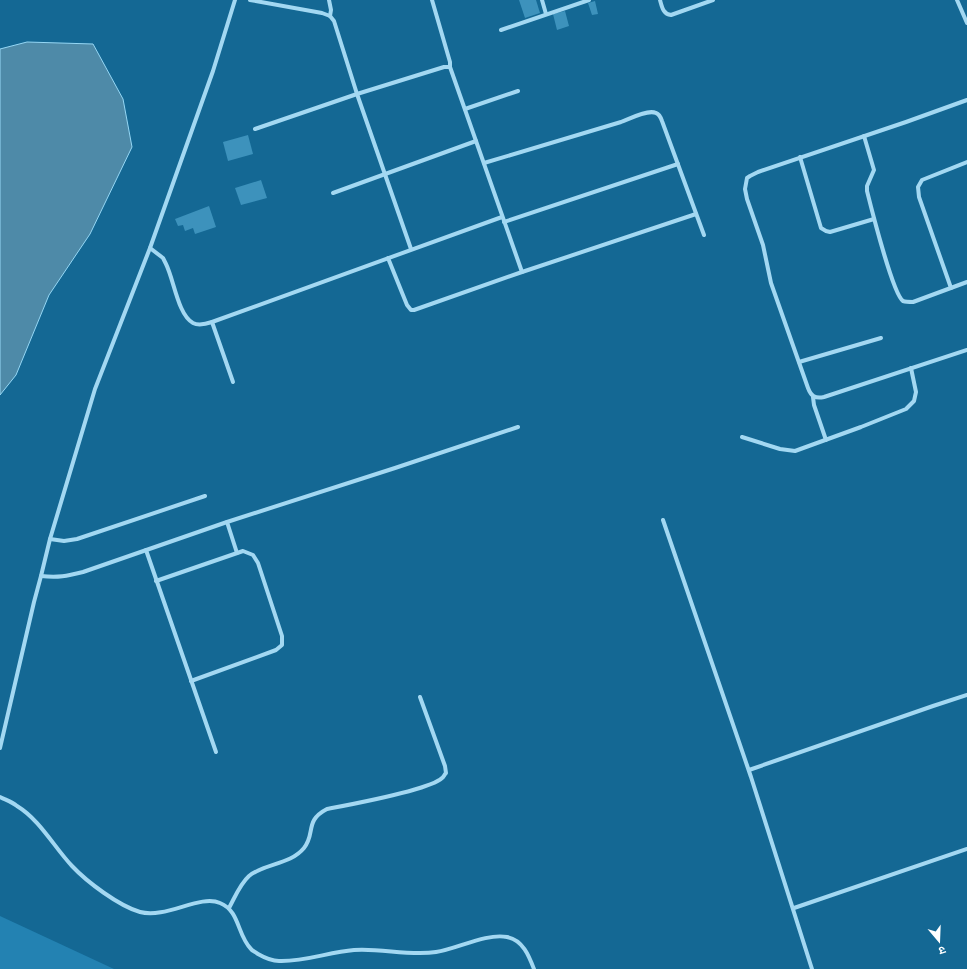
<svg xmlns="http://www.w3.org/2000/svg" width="967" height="969" font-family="'Open Sans','Noto Sans Devanagari',sans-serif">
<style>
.green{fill:#2382b2}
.water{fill:#4e8aa8;stroke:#95d7f5}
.building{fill:#3d92bc}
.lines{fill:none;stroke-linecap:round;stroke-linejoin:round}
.minor{stroke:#a3d8f2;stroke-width:4}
</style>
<rect width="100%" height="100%" fill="#146894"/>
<!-- green -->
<polygon class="green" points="0,916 114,969 0,969"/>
<!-- water -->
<polygon class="water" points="27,42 93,44 123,99 132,147 90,234 49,295 16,375 0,395 0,49"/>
<!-- building -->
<g class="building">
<polygon points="519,0 536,0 540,13 525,18"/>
<polygon points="595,1 598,14 592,15 588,3"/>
<polygon points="565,11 569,26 557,30 553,14"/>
<polygon points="248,135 253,154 228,161 223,142"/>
<polygon points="261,180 267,198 241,205 235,188"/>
<polygon points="209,206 216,227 195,234 193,228 185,231 183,225 178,226 175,219"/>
</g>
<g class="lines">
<!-- minor -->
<g class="minor">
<polyline points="250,0 322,13 330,16 334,21 357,94 411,249"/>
<polyline points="329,0 331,10 330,16"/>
<polyline points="432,0 450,62 450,67"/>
<polyline points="542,0 546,14"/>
<path d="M660,0C662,7 663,14 671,15L713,0"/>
<polyline points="957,0 967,23"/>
<polyline points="501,30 589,0"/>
<path d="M967,100L906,122L758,172L750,176L747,178L745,189L747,199L763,245L771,283L808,388C811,396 815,399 824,397L967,350"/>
<polyline points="465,109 518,91"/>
<polyline points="255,129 357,94 444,67 450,67 522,272"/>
<path d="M864,136L874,170L867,186V191C871,207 893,294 903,301C906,302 910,302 913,302L967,282"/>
<polyline points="800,157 821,228 826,231 830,232 874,219"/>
<path d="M484,163L621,122C629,119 648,109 656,113C659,114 661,118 662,121L704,235"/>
<polyline points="333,193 476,141"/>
<polyline points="504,222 678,164"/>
<path d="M150,248L163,258L166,264C174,280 178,315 193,323C199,326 206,324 212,322L502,217"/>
<polyline points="388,258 407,305 411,310 414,310 522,272 696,214"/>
<polyline points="951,288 919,197 918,187 922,180 967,162"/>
<polyline points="212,322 233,382"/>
<polyline points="799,362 881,338"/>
<polyline points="813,397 814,405 826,440"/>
<polyline points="742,437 780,449 795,451 861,427 906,409 914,401 916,392 911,368"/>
<polyline points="663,520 751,777 812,969"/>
<polyline points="227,522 237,553"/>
<polyline points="50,539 64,541 77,539 205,496"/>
<polyline points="146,550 216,752"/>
<path d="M41,576C58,578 67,576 83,572L227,522L395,468L518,427"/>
<polyline points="156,581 243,551 253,555 258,563 282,636 282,645 276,650 191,681"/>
<polyline points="0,748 34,602 41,576 50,539 95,389 150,248 213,71 235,0"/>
<polyline points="749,770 933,706 967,695"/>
<path d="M0,797C6,800 12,802 17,806C40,820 54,847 72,866C87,882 119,906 140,912C166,919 200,894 220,903C240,911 237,935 251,949C252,951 256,952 258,954C265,958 271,961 279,961C304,962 329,952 354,950C381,948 409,956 436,952C457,949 486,933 507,937C523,940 529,956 534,969"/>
<path d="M229,908C235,897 240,884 249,876C265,863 290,865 304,848C316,833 304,821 327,809C348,805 430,790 442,778C444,777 444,775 446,773L445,766L420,697"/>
<polyline points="794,908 967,849"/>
</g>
</g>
<!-- north arrow -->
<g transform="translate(939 941) rotate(161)" stroke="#146894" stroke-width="3" paint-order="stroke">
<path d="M0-3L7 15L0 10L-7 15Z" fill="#ffffff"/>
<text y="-6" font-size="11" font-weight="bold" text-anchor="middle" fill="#ffffff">उ</text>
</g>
</svg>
